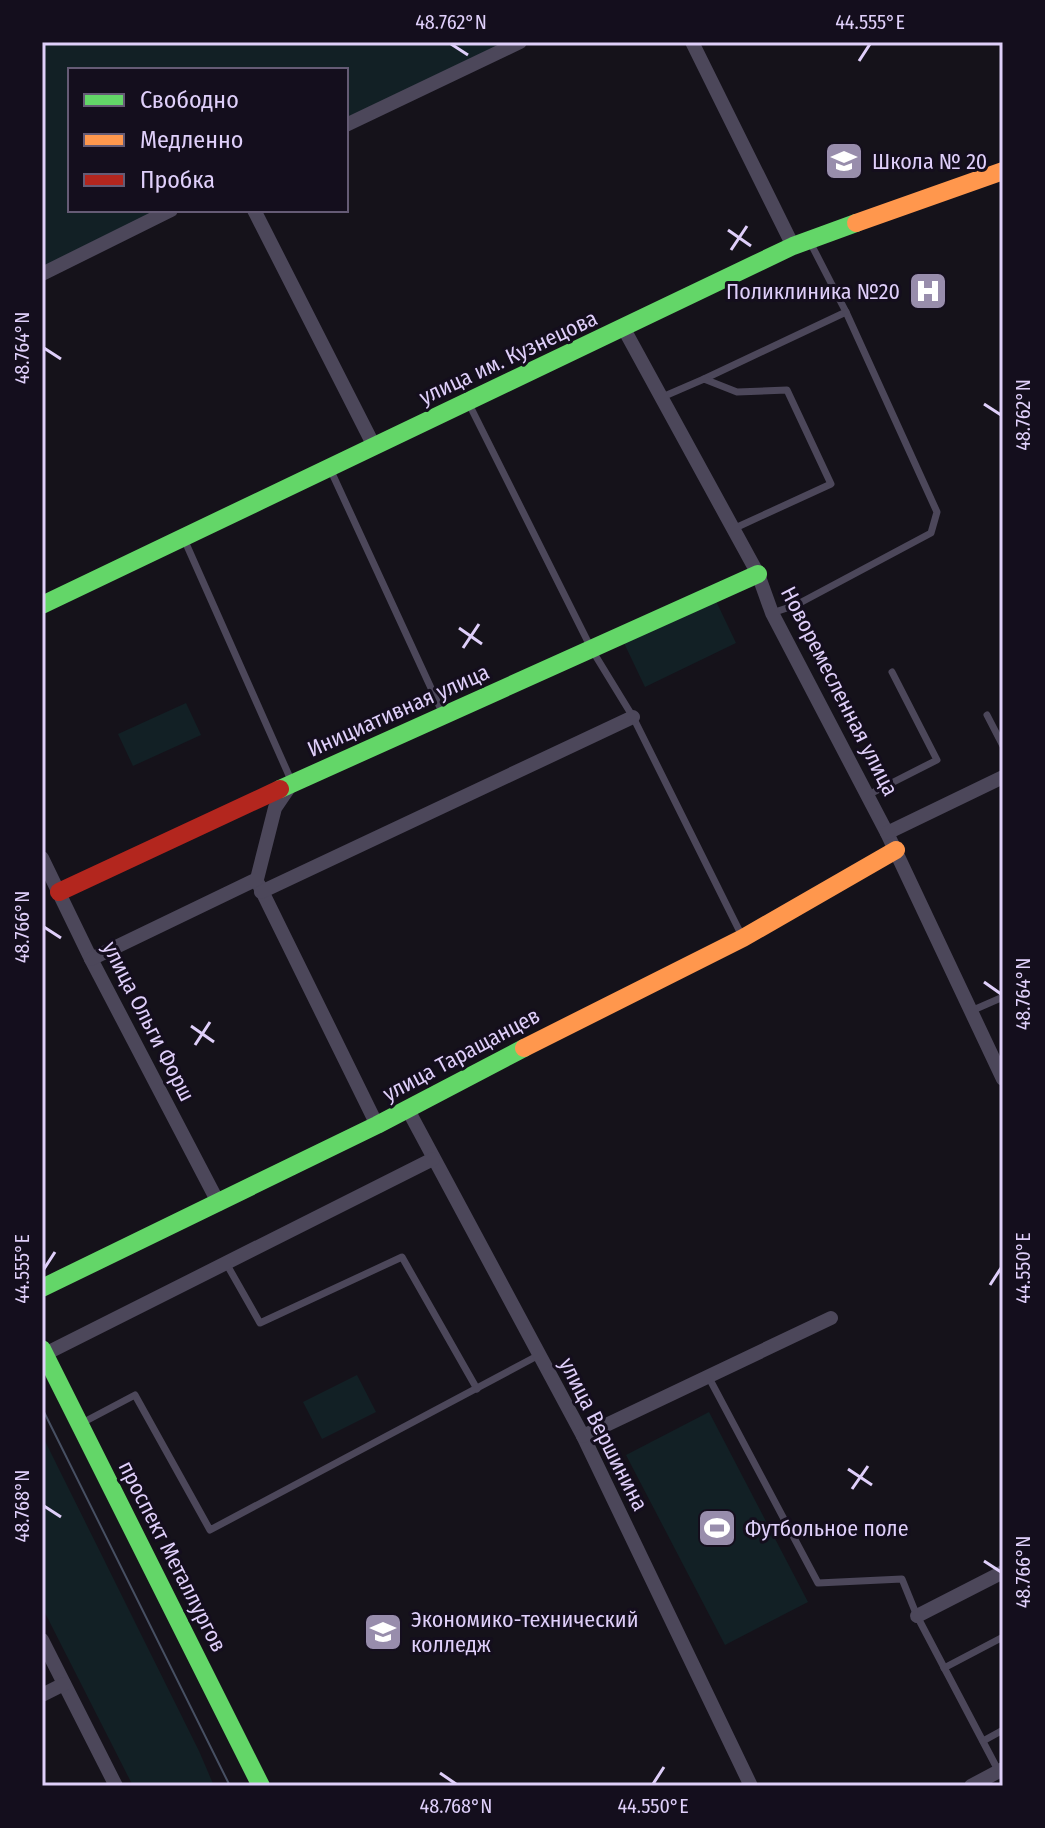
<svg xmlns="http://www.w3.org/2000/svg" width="1045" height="1828" font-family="'Fira Sans Condensed',sans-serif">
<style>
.green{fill:#122025}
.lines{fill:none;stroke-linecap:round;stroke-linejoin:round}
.lane{stroke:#4c475a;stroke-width:7}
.street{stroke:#4c475a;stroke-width:14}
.fast{stroke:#63d668;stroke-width:18}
.slow{stroke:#ff974d;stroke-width:18}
.jam{stroke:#b3261e;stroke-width:18}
.tram{stroke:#475063;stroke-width:2}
.ticks{fill:none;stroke:#dfcffa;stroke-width:3}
.labels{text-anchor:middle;stroke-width:6;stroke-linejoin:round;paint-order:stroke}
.poi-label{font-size:22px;fill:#dfcffa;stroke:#140e1d;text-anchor:start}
.street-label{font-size:22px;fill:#dfcffa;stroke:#140e1d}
.neatline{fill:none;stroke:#dfcffa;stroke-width:3}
.ticks-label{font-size:20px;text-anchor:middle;fill:#dfcffa}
</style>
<rect width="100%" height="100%" fill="#15121a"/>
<!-- green -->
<g class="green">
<polygon points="42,42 515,42 346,122 346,70 70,70 70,210 165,210 42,272"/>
<polygon points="715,599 736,643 645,687 624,643"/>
<polygon points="186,703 201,735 133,766 118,734"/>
<polygon points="357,1375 376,1412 322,1439 303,1402"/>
<polygon points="709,1412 808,1602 725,1645 626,1455"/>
<polygon points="42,1435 199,1751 214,1786 133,1786 42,1607"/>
</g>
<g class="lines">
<!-- lane -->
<g class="lane">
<polyline points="704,379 846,312 811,244"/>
<polyline points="660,398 704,379 737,392 787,390 831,484 733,529"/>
<polyline points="470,406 592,650 633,717 742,936"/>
<polyline points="331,471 443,714"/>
<polyline points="184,539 291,780"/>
<polyline points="772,613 796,605 931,533 937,512 846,312"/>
<polyline points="987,715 1003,746"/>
<polyline points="868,795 937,760 892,672"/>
<polyline points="971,1011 1003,997"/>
<polyline points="226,1263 260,1323 402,1257 477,1389"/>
<polyline points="708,1376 818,1583 902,1579 917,1616 999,1772"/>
<polyline points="82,1423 135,1395 210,1530 539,1355"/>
<polyline points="944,1668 1003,1637"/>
<polyline points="983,1741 1003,1730"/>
</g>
<!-- street -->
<g class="street">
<polyline points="692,42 793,246"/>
<polyline points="346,125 520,42"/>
<polyline points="254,210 374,446"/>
<polyline points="42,274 171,210"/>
<polyline points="624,329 758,574 772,613 887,833 1003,1079"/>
<polyline points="887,833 1003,777"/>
<polyline points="42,858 91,959 219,1204"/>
<polyline points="259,885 377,1125"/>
<polyline points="261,892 633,717"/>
<polyline points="91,959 257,879 275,808 292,783"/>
<polyline points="407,1108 583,1436 751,1786"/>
<polyline points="45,1354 433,1159"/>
<polyline points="583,1436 831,1318"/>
<polyline points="917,1616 1003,1572"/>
<polyline points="42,1640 116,1786"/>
<polyline points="42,1695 64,1684"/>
<polyline points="971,1786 1003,1769"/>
</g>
<!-- fast -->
<g class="fast">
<polyline points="42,605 793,246 856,223"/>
<polyline points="280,789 758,574"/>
<polyline points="42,1288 377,1125 524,1048"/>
<polyline points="42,1349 261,1786"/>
</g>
<!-- slow -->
<g class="slow">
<polyline points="856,223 1003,171"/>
<polyline points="524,1048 743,938 896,850"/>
</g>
<!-- jam -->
<polyline class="jam" points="59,892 280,789"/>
<!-- tram -->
<polyline class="tram" points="42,1408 230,1786"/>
</g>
<!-- ticks -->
<path class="ticks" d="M451,44L468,55M859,61L870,44M728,230L751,246M731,250L747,226M44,348L61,359M984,404L1001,415M459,628L482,644M463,648L479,624M44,927L61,938M984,982L1001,994M191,1026L214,1042M195,1045L210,1022M44,1269L55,1252M990,1285L1001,1268M848,1469L872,1485M852,1489L868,1466M44,1506L61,1517M984,1561L1001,1572M440,1773L456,1784M653,1784L664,1767"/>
<!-- icons -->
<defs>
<symbol id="school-square" viewBox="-11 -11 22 22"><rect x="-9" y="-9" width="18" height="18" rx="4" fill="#988dac" stroke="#140e1d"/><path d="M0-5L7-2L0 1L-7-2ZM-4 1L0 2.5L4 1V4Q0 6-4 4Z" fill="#fff"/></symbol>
<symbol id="hospital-square" viewBox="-11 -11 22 22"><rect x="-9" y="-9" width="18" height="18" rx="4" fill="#988dac" stroke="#140e1d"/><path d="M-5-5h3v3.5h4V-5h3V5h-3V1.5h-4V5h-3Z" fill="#fff"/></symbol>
<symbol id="stadium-square" viewBox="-11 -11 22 22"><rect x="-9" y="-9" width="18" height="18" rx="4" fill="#988dac" stroke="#140e1d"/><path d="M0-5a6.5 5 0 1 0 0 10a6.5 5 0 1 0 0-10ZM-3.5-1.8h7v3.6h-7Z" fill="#fff"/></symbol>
<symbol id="university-square" viewBox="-11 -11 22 22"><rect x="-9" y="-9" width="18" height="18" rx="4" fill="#988dac" stroke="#140e1d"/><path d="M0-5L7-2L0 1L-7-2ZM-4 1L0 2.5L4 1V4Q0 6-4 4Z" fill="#fff"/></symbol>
</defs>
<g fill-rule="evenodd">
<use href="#school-square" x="822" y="139" width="44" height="44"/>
<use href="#hospital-square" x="906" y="269" width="44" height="44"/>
<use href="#stadium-square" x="695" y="1506" width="44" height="44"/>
<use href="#university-square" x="361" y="1610" width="44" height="44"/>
</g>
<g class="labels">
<!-- poi labels -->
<g class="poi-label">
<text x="872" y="169">Школа № 20</text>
<text x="900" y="299" text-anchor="end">Поликлиника №20</text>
<text x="745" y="1536">Футбольное поле</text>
<text x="411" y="1627">Экономико-технический<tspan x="411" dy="25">колледж</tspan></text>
</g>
<!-- street labels -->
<g class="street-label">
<text transform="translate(508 357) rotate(-25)" y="8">улица им. Кузнецова</text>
<text transform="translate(840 691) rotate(63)" y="8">Новоремесленная улица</text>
<text transform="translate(398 710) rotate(-24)" y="8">Инициативная улица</text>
<text transform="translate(149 1021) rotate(63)" y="8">улица Ольги Форш</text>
<text transform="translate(461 1054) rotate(-28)" y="8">улица Таращанцев</text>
<text transform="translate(604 1434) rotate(63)" y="8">улица Вершинина</text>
<text transform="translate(173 1556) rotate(63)" y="8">проспект Металлургов</text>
</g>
</g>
<!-- border -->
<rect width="1045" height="1828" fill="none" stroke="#140e1d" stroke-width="88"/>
<!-- legend -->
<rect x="68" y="68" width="280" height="144" fill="#140e1d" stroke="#655b75" stroke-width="2"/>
<rect x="84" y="94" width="40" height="12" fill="#63d668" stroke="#655b75" stroke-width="2"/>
<text x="140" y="108" font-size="24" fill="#dfcffa">Свободно</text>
<rect x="84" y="134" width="40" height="12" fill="#ff974d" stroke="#655b75" stroke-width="2"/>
<text x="140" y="148" font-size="24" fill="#dfcffa">Медленно</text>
<rect x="84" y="174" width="40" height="12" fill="#b3261e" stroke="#655b75" stroke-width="2"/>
<text x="140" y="188" font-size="24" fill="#dfcffa">Пробка</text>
<rect x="44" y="44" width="957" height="1740" class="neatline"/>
<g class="ticks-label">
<text x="451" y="29">48.762°N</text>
<text x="870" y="29">44.555°E</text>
<text transform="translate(22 348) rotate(-90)" y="7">48.764°N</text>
<text transform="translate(1023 415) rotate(-90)" y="7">48.762°N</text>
<text transform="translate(22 927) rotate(-90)" y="7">48.766°N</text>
<text transform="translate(1023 994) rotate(-90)" y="7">48.764°N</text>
<text transform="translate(1023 1268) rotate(-90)" y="7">44.550°E</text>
<text transform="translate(22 1269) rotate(-90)" y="7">44.555°E</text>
<text transform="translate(22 1506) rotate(-90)" y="7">48.768°N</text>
<text transform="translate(1023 1572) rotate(-90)" y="7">48.766°N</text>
<text x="456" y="1813">48.768°N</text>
<text x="653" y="1813">44.550°E</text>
</g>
</svg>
